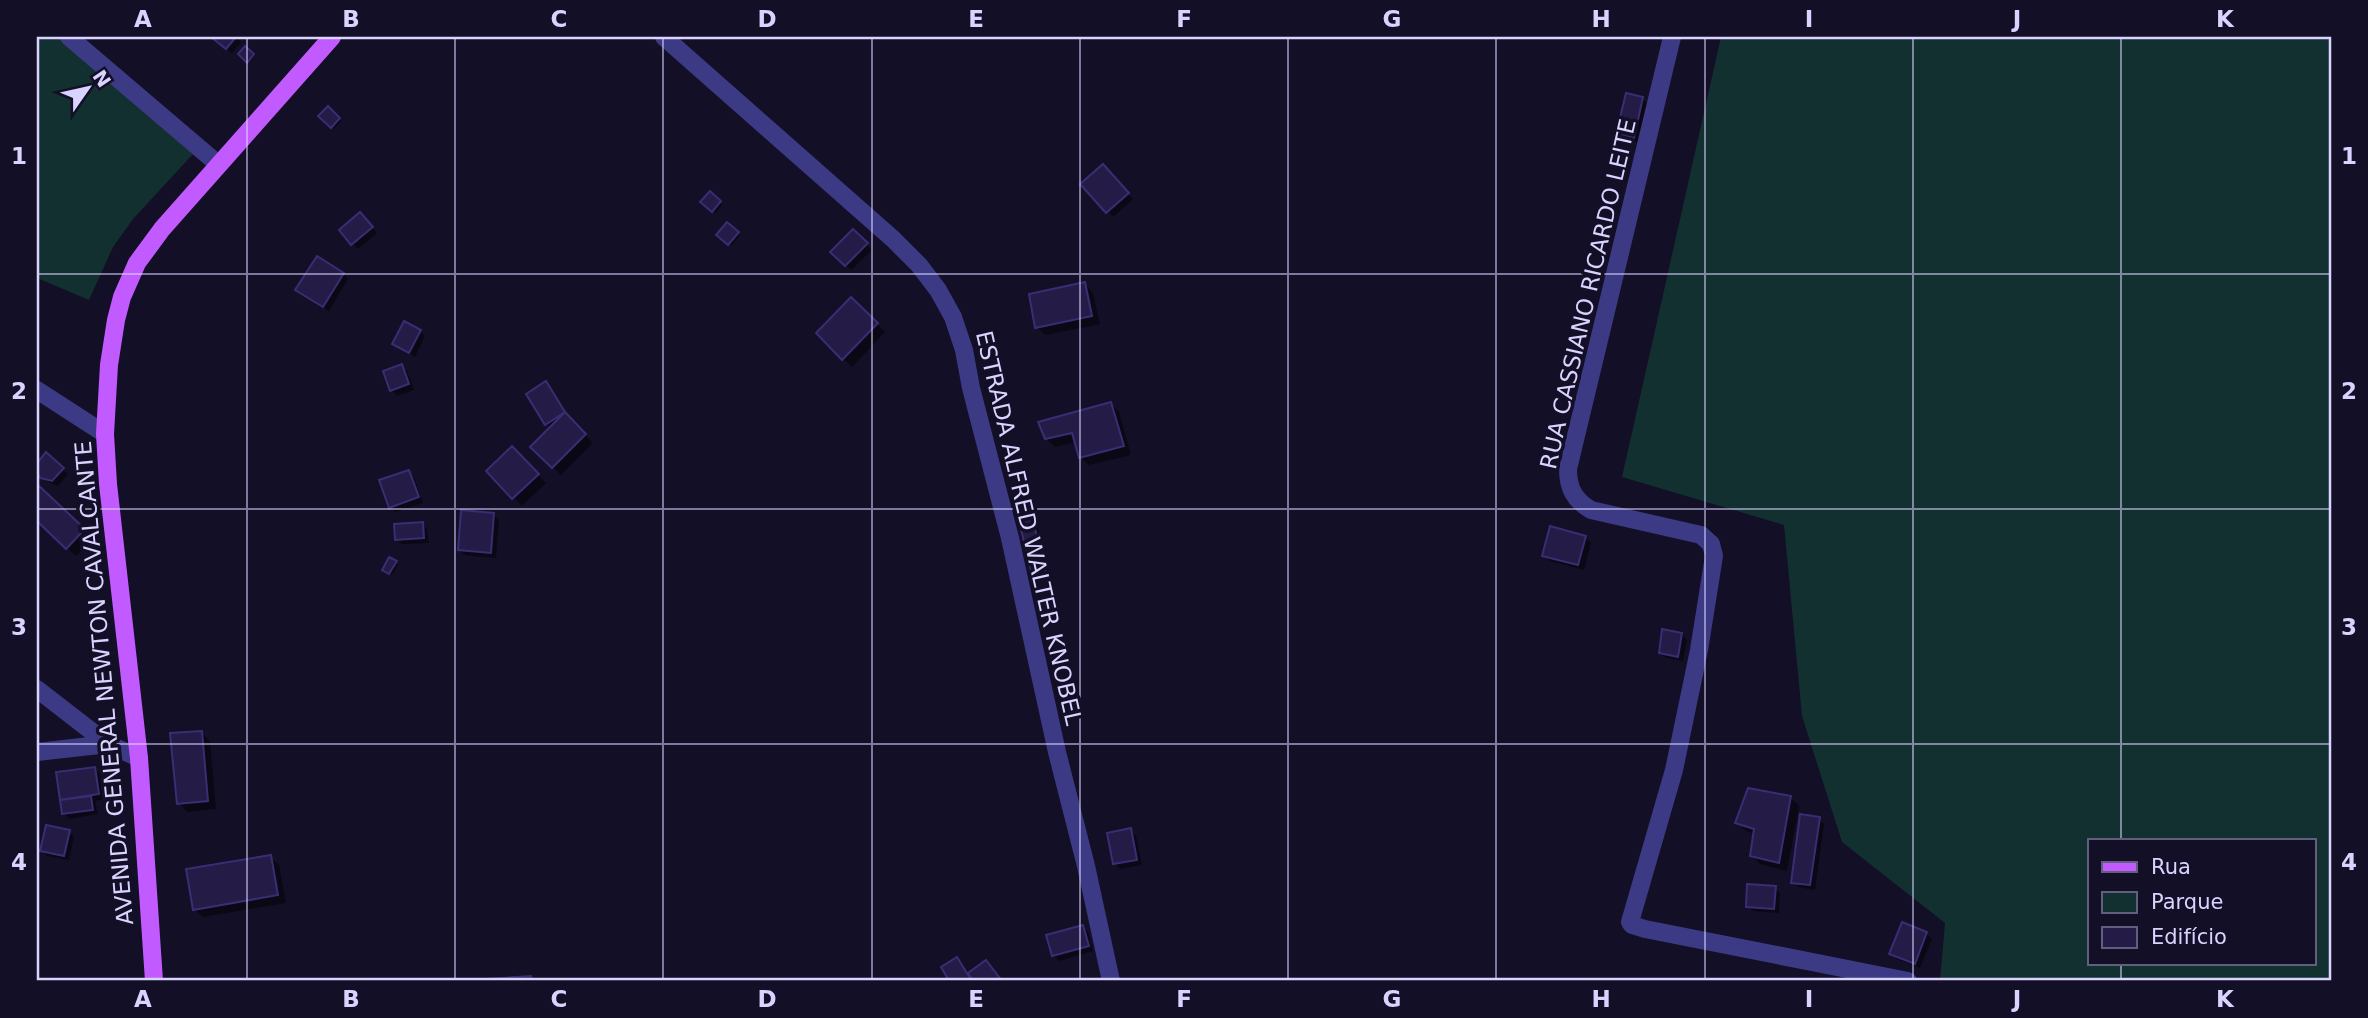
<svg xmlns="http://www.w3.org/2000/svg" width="2368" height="1018" font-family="'DejaVu Sans',sans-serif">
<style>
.green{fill:#12302f;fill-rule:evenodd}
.shadow{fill:#0007}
.building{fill:#241b47;stroke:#3b2d73;stroke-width:2}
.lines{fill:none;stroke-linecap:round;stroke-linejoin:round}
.minor{stroke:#3d3a85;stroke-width:18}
.major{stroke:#c25bff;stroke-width:18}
.grid{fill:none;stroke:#d9d4ff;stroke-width:2;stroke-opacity:0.55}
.labels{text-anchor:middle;stroke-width:7;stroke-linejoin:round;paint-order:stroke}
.street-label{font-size:23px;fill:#d9d4ff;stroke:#130f26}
.neatline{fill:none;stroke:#d9d4ff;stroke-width:2.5}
.grid-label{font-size:23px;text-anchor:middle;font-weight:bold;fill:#d9d4ff}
</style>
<rect width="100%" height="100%" fill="#130f26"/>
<!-- green -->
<g class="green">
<polygon points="37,37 60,37 194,153 133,219 113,247 89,300 37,278"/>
<path d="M1721,37H2331V981H1940L1945,923L1842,842L1802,716L1784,525L1622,477ZM2090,841H2314V964H2090Z"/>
</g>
<!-- shadow -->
<g class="shadow">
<polygon points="213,37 236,37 241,42 232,53"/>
<polygon points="1642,98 1647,104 1639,143 1623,139 1618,134"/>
<polygon points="328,109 341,121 334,129 321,116"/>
<polygon points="1103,166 1133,199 1113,217 1082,184"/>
<polygon points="710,194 722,205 715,213 703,202"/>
<polygon points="365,219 377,233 358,249 353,244"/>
<polygon points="727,224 740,235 731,246 719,235"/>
<polygon points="853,231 872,250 851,270 833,252"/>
<polygon points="343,274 348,279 329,311 298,290"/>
<polygon points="1085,284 1093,293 1100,324 1045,335 1037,327"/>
<polygon points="851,299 885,332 852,367 818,333"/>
<polygon points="420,331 425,336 415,357 394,344"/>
<polygon points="402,366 407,371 414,390 397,396 392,390 385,372"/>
<polygon points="546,384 570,420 593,443 561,475 533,447 552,429 547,424"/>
<polygon points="1111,404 1119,412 1131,455 1089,465 1080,457 1076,442 1055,447 1046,438"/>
<polygon points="512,448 546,483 522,506 489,471"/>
<polygon points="46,455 68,474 58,486 48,482 37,467"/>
<polygon points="409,472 414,477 423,503 395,512 390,507"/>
<polygon points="37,487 92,539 76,556 37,520"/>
<polygon points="1028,507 1034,513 1050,577 1039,580 1034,574"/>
<polygon points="494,515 499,520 496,558 465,555 460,550"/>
<polygon points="422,524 427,529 429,543 402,544 396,539"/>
<polygon points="1585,537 1591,543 1584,570 1550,561 1544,556"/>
<polygon points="396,562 398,564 392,575 386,572"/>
<polygon points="1682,635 1687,640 1683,661 1666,658 1660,653"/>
<polygon points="202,733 210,741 216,809 187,812 179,803"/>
<polygon points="94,768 100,774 104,799 95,801 98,814 69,819 64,813 58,774"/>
<polygon points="1790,797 1799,806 1787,871 1760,864 1752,855 1755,834 1746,831 1737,823"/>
<polygon points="1819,819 1824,824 1815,890 1798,887 1793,882"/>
<polygon points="1130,830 1136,836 1142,865 1120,869 1115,864"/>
<polygon points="69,832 74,837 69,860 47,856 42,850"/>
<polygon points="270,857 279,865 286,903 203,917 194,909"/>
<polygon points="1775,888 1780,893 1779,913 1753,911 1747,906"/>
<polygon points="1083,927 1088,932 1093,951 1059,961 1053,955"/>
<polygon points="1926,934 1932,939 1920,968 1897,959 1892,953"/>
<polygon points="957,959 969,975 986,962 1002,981 951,981 943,967"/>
</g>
<!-- building -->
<g class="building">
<polygon points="211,37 236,37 226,49"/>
<polygon points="245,46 254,54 247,63 238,54"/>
<polygon points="1626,93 1643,97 1634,138 1616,134"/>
<polygon points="328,106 340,118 331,128 318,116"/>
<polygon points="1103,164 1129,193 1106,213 1080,184"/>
<polygon points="710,191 721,201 712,212 700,202"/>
<polygon points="360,212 373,227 351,245 339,230"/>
<polygon points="727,222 739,232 728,245 716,235"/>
<polygon points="853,229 868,243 845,266 830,252"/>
<polygon points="317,256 344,273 323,307 295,290"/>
<polygon points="1085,282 1092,316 1035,328 1029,294"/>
<polygon points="851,297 878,323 842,360 816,333"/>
<polygon points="404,321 421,330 409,353 392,344"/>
<polygon points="402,364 409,384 390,391 383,371"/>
<polygon points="546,381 565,412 545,425 526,394"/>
<polygon points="1111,402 1124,446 1079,458 1072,433 1045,439 1038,422"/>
<polygon points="565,412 586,434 552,468 530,447"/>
<polygon points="512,446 539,474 512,499 486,471"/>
<polygon points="46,452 64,468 52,481 40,478 37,471 37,463"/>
<polygon points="409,470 419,497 389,508 379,480"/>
<polygon points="37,484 85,529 66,549 37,521"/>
<polygon points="1029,505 1046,572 1032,575 1016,509"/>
<polygon points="461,510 494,513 491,553 458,550"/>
<polygon points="423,522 424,538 395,540 394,524"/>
<polygon points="1550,526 1586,536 1578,565 1542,556"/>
<polygon points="389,557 397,561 389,574 382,570"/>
<polygon points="1662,629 1682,633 1678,657 1659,653"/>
<polygon points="202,731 208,801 177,804 170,733"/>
<polygon points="95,767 99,794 60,800 56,772"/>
<polygon points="1748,788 1791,796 1779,863 1750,856 1754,829 1735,823"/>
<polygon points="91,796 93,810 62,814 60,800"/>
<polygon points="1800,814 1820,817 1810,885 1791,883"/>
<polygon points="46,825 70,830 64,856 40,851"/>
<polygon points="1131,828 1137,860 1113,864 1107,833"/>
<polygon points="271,855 278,895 193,910 186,869"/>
<polygon points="1747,884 1776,886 1774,909 1746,907"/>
<polygon points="1902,922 1927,932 1915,964 1889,954"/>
<polygon points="1083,925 1089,946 1052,956 1046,935"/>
<polygon points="957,957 970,978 964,981 949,981 941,967"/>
<polygon points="986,960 1002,981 973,981 968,973"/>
<polygon points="531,976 532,981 471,981 471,980"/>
</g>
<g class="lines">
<!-- minor -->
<g class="minor">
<polyline points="69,37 218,164"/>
<polyline points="664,37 893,239 919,265 938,290 953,317 964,350 971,388 1010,538 1057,752 1086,866 1111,981"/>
<path d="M1672,37L1568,469C1568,488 1574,500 1591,510L1701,535L1711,544L1714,556L1699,650L1674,770L1630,922L1632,925L1645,929L1908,981"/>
<polyline points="37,390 105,434"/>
<polyline points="37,689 108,744"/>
<polyline points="37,752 108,744 139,758"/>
</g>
<!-- major -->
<polyline class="major" points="154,981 139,758 108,484 105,434 109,365 116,320 122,297 137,263 162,229 332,37"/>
</g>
<!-- grid -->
<path class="grid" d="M247,37V981M455,37V981M663,37V981M872,37V981M1080,37V981M1288,37V981M1496,37V981M1705,37V981M1913,37V981M2121,37V841M37,274H2331M37,509H2331M37,744H2331M2121,964V981"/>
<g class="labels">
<!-- street labels -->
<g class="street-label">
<text transform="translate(1588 294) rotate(-77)" y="8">RUA CASSIANO RICARDO LEITE</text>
<text transform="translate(1029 528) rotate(77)" y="8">ESTRADA ALFRED WALTER KNOBEL</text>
<text transform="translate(104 683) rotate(-95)" y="8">AVENIDA GENERAL NEWTON CAVALCANTE</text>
</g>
</g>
<!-- border -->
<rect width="2368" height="1018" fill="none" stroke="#130f26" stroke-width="77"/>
<!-- legend -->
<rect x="2088" y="839" width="228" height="126" fill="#130f26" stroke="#625e7d" stroke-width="2"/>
<rect x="2102" y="862" width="35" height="10" fill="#c25bff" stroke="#625e7d" stroke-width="2"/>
<text x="2151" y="874" font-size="21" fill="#d9d4ff">Rua</text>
<rect x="2102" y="892" width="35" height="21" fill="#12302f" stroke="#625e7d" stroke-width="2"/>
<text x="2151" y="909" font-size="21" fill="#d9d4ff">Parque</text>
<rect x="2102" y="927" width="35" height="21" fill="#241b47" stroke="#625e7d" stroke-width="2"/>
<text x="2151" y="944" font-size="21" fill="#d9d4ff">Edifício</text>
<!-- north arrow -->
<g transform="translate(88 88) rotate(56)" stroke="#130f26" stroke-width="5" paint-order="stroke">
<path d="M0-5L12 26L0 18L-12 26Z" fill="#d9d4ff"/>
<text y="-10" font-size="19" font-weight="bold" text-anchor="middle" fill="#d9d4ff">N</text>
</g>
<rect x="38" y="38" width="2292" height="941" class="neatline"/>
<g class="grid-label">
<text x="143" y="27">A</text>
<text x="351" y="27">B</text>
<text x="559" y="27">C</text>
<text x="767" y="27">D</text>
<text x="976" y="27">E</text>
<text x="1184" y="27">F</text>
<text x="1392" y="27">G</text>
<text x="1601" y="27">H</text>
<text x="1809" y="27">I</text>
<text x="2017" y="27">J</text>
<text x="2225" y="27">K</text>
<text x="19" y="164">1</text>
<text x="2349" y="164">1</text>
<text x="19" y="399">2</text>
<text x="2349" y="399">2</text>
<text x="19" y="635">3</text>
<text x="2349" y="635">3</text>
<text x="19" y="870">4</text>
<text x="2349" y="870">4</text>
<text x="143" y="1007">A</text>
<text x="351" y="1007">B</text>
<text x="559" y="1007">C</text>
<text x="767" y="1007">D</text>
<text x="976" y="1007">E</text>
<text x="1184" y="1007">F</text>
<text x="1392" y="1007">G</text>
<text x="1601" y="1007">H</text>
<text x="1809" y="1007">I</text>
<text x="2017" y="1007">J</text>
<text x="2225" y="1007">K</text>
</g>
</svg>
